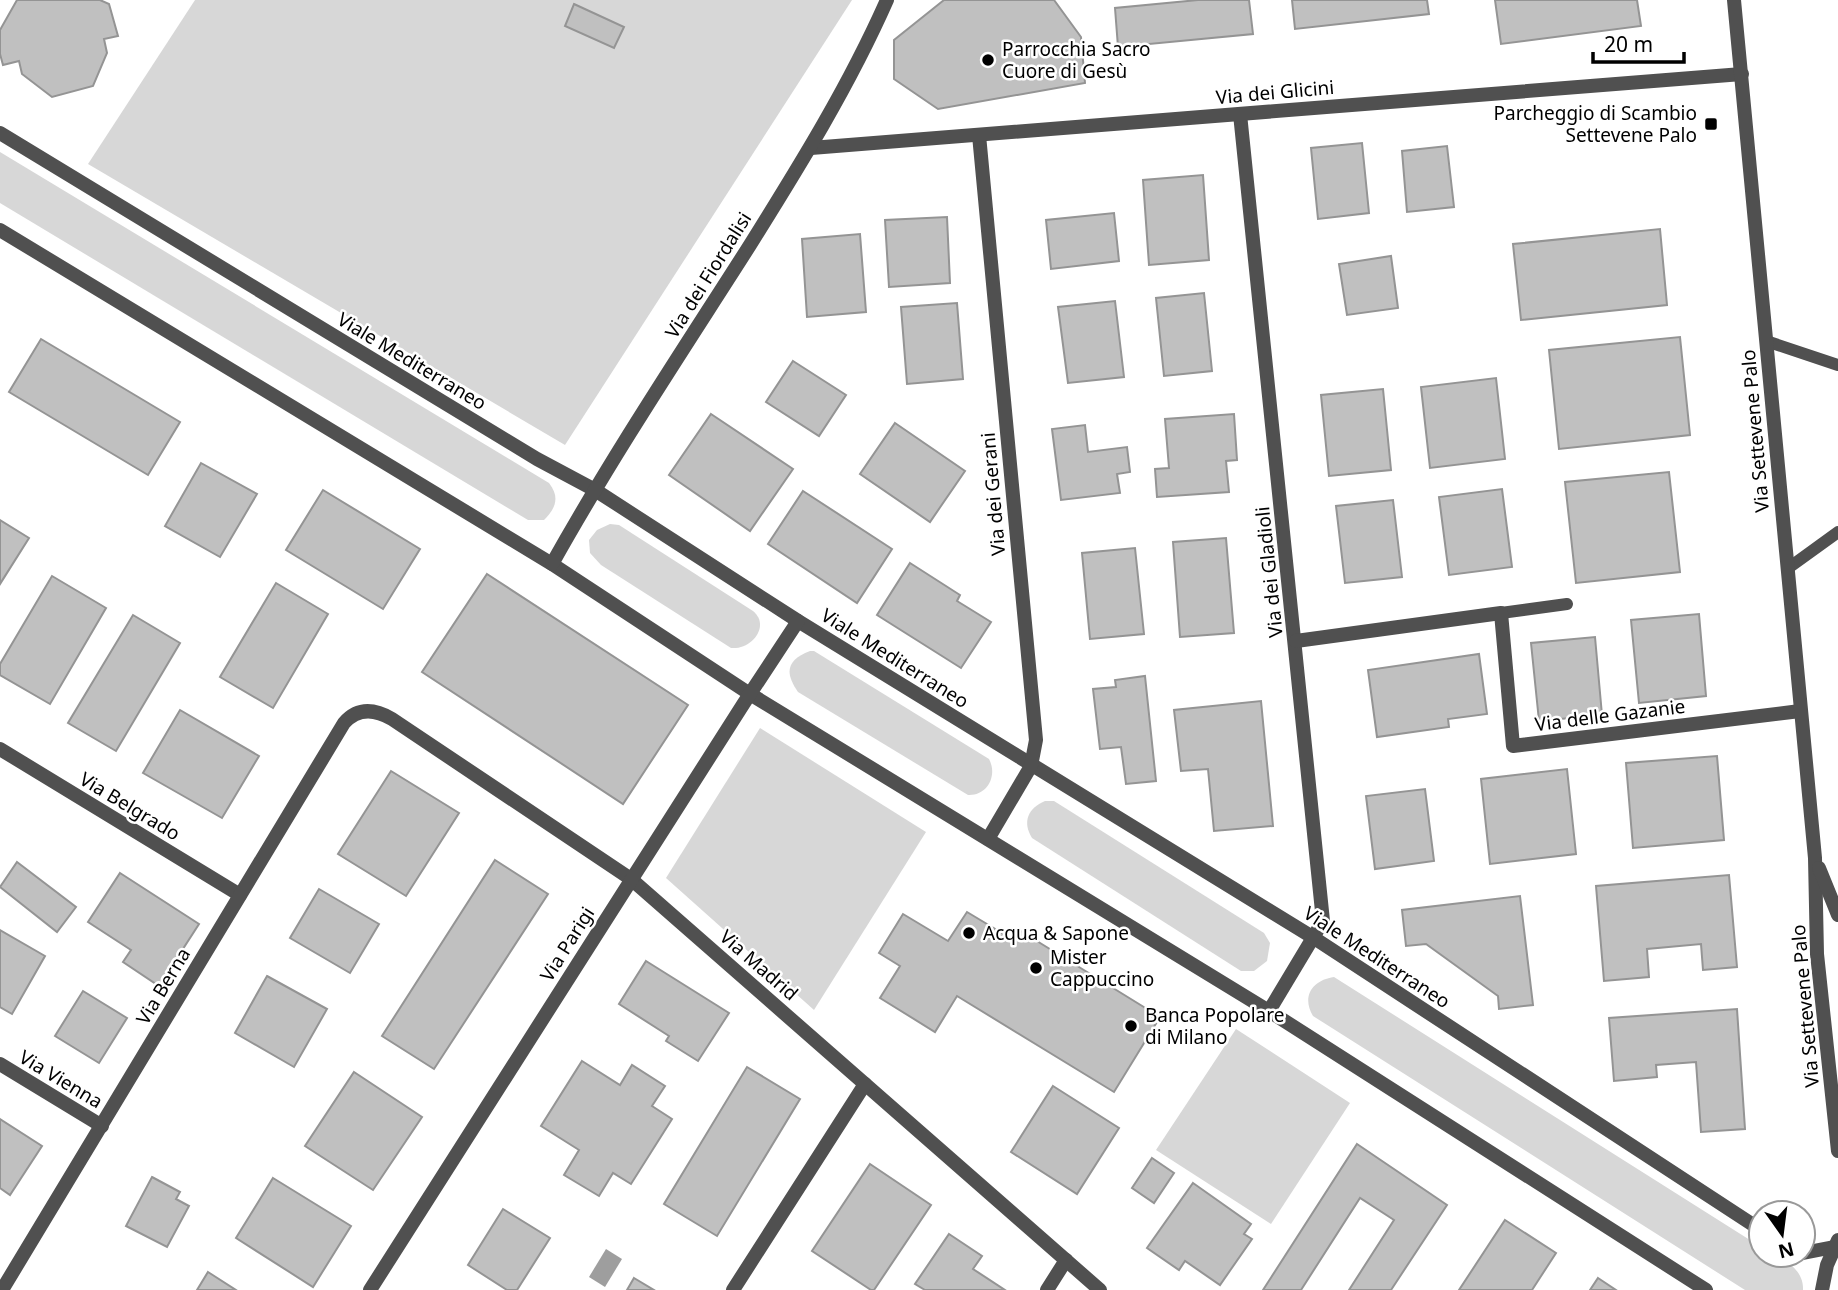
<svg xmlns="http://www.w3.org/2000/svg" width="1838" height="1290" font-family="'Noto Sans',sans-serif">
<style>
.green{fill:#d7d7d7}
.water{fill:#9e9e9e}
.building{fill:#c0c0c0;stroke:#949494;stroke-width:2}
.lines{fill:none;stroke-linecap:round;stroke-linejoin:round}
.service{stroke:#505050;stroke-width:12}
.minor{stroke:#505050;stroke-width:14}
.tertiary{stroke:#505050;stroke-width:14}
.poi-dot{fill:#000;stroke:#fff;stroke-width:2.5}
.labels{text-anchor:middle;stroke-width:5;stroke-linejoin:round;paint-order:stroke}
.poi-label{font-size:19px;fill:#000;stroke:#fff;text-anchor:start}
.street-label{font-size:19px;fill:#000;stroke:#fff}
</style>
<rect width="100%" height="100%" fill="#fff"/>
<!-- green -->
<g class="green">
<polygon points="195,0 852,0 565,445 88,164"/>
<path d="M0,152L549,483C560,497 556,508 544,520H528L0,203Z"/>
<path d="M610,524L619,525L753,611C771,626 751,650 731,648L601,565L590,553L589,540L597,530Z"/>
<path d="M810,651H814L989,759C998,776 987,796 968,795L798,692C784,672 787,660 810,651Z"/>
<polygon points="760,728 926,832 814,1010 666,878"/>
<path d="M1045,801H1054L1264,933L1270,943L1267,961L1254,971H1241L1032,838C1022,822 1028,808 1045,801Z"/>
<path d="M1334,977L1761,1247V1255C1781,1255 1804,1268 1803,1290H1745L1313,1016C1301,996 1313,980 1334,977Z"/>
<polygon points="1236,1029 1350,1103 1271,1224 1156,1150"/>
</g>
<!-- water -->
<polygon class="water" points="606,1249 622,1259 605,1287 589,1277"/>
<!-- building -->
<g class="building">
<polygon points="17,0 100,0 109,4 118,36 104,39 107,53 93,86 52,97 22,74 19,61 3,65 0,54 0,30"/>
<polygon points="1054,0 1081,37 1085,83 938,109 894,79 894,40 944,0"/>
<polygon points="1198,0 1249,0 1253,34 1118,47 1115,8"/>
<polygon points="1292,0 1427,0 1429,14 1295,29"/>
<polygon points="1495,0 1637,0 1641,26 1501,44"/>
<polygon points="574,4 624,27 614,48 565,26"/>
<polygon points="1362,143 1369,213 1318,219 1311,148"/>
<polygon points="1447,146 1454,207 1407,212 1402,151"/>
<polygon points="1203,175 1209,260 1149,265 1143,180"/>
<polygon points="1114,213 1119,261 1051,269 1046,220"/>
<polygon points="947,217 950,283 889,287 885,220"/>
<polygon points="1660,229 1667,305 1521,320 1513,244"/>
<polygon points="860,234 866,312 807,317 802,239"/>
<polygon points="1391,256 1398,308 1347,315 1339,264"/>
<polygon points="1204,293 1212,371 1164,376 1156,298"/>
<polygon points="1115,301 1124,377 1068,383 1058,307"/>
<polygon points="957,303 963,379 907,384 901,307"/>
<polygon points="1680,337 1690,435 1559,449 1549,350"/>
<polygon points="41,339 180,422 148,475 9,392"/>
<polygon points="793,361 846,395 819,436 766,402"/>
<polygon points="1496,378 1505,459 1430,468 1421,387"/>
<polygon points="1383,389 1391,470 1329,476 1321,395"/>
<polygon points="711,414 793,469 750,531 669,475"/>
<polygon points="1234,414 1237,460 1226,461 1229,492 1157,497 1155,469 1169,468 1165,419"/>
<polygon points="895,423 965,471 930,522 860,474"/>
<polygon points="1085,425 1088,452 1127,447 1130,472 1117,474 1120,493 1061,500 1052,429"/>
<polygon points="201,463 257,494 220,557 165,526"/>
<polygon points="1669,472 1680,572 1576,583 1565,482"/>
<polygon points="1502,489 1512,567 1449,575 1439,497"/>
<polygon points="323,490 420,549 383,609 286,550"/>
<polygon points="803,491 892,549 857,603 768,544"/>
<polygon points="1393,500 1402,577 1345,583 1336,506"/>
<polygon points="0,520 29,538 0,584"/>
<polygon points="1226,538 1234,633 1180,637 1173,542"/>
<polygon points="1135,548 1144,634 1090,639 1082,553"/>
<polygon points="910,563 960,595 957,601 991,622 961,668 877,615"/>
<polygon points="487,574 688,705 623,804 422,672"/>
<polygon points="52,576 106,608 50,704 0,675 0,664"/>
<polygon points="276,583 328,614 273,708 220,677"/>
<polygon points="1699,614 1706,696 1639,703 1631,620"/>
<polygon points="133,615 180,643 116,751 68,723"/>
<polygon points="1595,637 1602,715 1539,721 1531,643"/>
<polygon points="1479,654 1487,714 1448,719 1449,727 1377,737 1368,670"/>
<polygon points="1145,676 1156,781 1126,784 1121,747 1100,749 1093,689 1116,687 1115,680"/>
<polygon points="1261,701 1273,826 1214,831 1208,769 1181,771 1174,710"/>
<polygon points="180,710 259,756 222,818 143,773"/>
<polygon points="1717,756 1724,840 1633,848 1626,763"/>
<polygon points="1567,769 1576,854 1490,864 1481,779"/>
<polygon points="391,771 459,813 406,896 338,854"/>
<polygon points="1425,789 1434,861 1375,869 1366,796"/>
<polygon points="495,860 548,894 434,1069 382,1036"/>
<polygon points="17,862 76,907 57,932 0,887"/>
<polygon points="120,873 199,924 159,986 123,962 131,950 88,922"/>
<polygon points="1729,875 1737,967 1703,970 1701,944 1647,949 1649,977 1604,981 1596,886"/>
<polygon points="319,889 379,924 350,973 290,938"/>
<polygon points="1520,896 1533,1005 1499,1009 1498,996 1426,944 1406,946 1402,910"/>
<polygon points="967,912 1012,939 1019,930 1160,1017 1114,1092 957,996 935,1032 880,998 900,966 879,953 903,914 948,941"/>
<polygon points="0,930 45,956 12,1014 0,1007"/>
<polygon points="646,961 729,1013 698,1061 666,1041 669,1036 619,1004"/>
<polygon points="267,976 327,1009 294,1067 235,1033"/>
<polygon points="83,991 127,1018 99,1063 55,1036"/>
<polygon points="1737,1009 1745,1129 1701,1132 1696,1062 1656,1065 1657,1077 1614,1081 1609,1018"/>
<polygon points="582,1061 620,1085 632,1065 665,1086 652,1106 672,1119 631,1184 613,1173 599,1196 564,1175 579,1150 541,1126"/>
<polygon points="747,1067 800,1099 717,1236 664,1204"/>
<polygon points="354,1072 422,1117 373,1190 305,1146"/>
<polygon points="1053,1086 1119,1128 1077,1194 1011,1152"/>
<polygon points="0,1119 42,1146 10,1195 0,1188"/>
<polygon points="1357,1144 1447,1205 1391,1290 1349,1290 1394,1220 1360,1198 1301,1290 1263,1290"/>
<polygon points="1152,1158 1174,1173 1154,1203 1132,1188"/>
<polygon points="870,1164 931,1205 874,1290 871,1290 812,1251"/>
<polygon points="152,1177 180,1192 176,1199 189,1206 167,1247 126,1226"/>
<polygon points="273,1178 351,1226 313,1287 236,1238"/>
<polygon points="1193,1183 1251,1224 1244,1234 1252,1239 1220,1285 1185,1261 1179,1270 1147,1248"/>
<polygon points="503,1209 550,1238 517,1290 507,1290 468,1265"/>
<polygon points="1505,1220 1556,1253 1532,1290 1459,1290"/>
<polygon points="949,1234 982,1256 973,1269 1005,1290 925,1290 915,1284"/>
<polygon points="208,1272 236,1290 197,1290"/>
<polygon points="634,1278 654,1290 627,1290"/>
<polygon points="1598,1278 1616,1290 1590,1290"/>
</g>
<g class="lines">
<!-- service -->
<g class="service">
<polyline points="1766,341 1838,365"/>
<polyline points="1787,569 1838,532"/>
<polyline points="1501,613 1567,604"/>
</g>
<!-- minor -->
<g class="minor">
<polyline points="1240,114 1323,921 1269,1011"/>
<polyline points="0,133 537,459 595,490 798,621 1314,938 1761,1230"/>
<polyline points="979,135 1036,740 1031,766 988,839"/>
<polyline points="811,148 1742,74"/>
<polyline points="0,230 552,564 750,694 1269,1011 1706,1290"/>
<path d="M552,564C613,455 683,350 750,245C800,165 849,86 887,0"/>
<polyline points="1296,641 1501,613 1513,746 1800,711"/>
<polyline points="0,749 240,895"/>
<polyline points="0,1064 102,1126"/>
<polyline points="1803,1253 1834,1247"/>
<path d="M2,1290L344,723C358,707 375,709 392,719L631,879L1100,1290"/>
<polyline points="370,1290 744,703 798,621"/>
<polyline points="733,1290 865,1084"/>
<polyline points="1047,1290 1066,1260"/>
</g>
<!-- tertiary -->
<g class="tertiary">
<polyline points="1734,0 1815,858 1817,954 1838,1151"/>
<polyline points="1819,868 1838,915"/>
<polyline points="1822,1290 1827,1265 1838,1240"/>
</g>
</g>
<!-- markers -->
<g class="poi-dot">
<circle cx="988" cy="60" r="7"/>
<rect x="1704" y="117" width="14" height="14" rx="3.5"/>
<circle cx="969" cy="933" r="7"/>
<circle cx="1036" cy="968" r="7"/>
<circle cx="1131" cy="1026" r="7"/>
</g>
<g class="labels">
<!-- poi labels -->
<g class="poi-label">
<text x="1002" y="56">Parrocchia Sacro<tspan x="1002" dy="22">Cuore di Gesù</tspan></text>
<text x="1697" y="120" text-anchor="end">Parcheggio di Scambio<tspan x="1697" dy="22">Settevene Palo</tspan></text>
<text x="983" y="940">Acqua &amp; Sapone</text>
<text x="1050" y="964">Mister<tspan x="1050" dy="22">Cappuccino</tspan></text>
<text x="1145" y="1022">Banca Popolare<tspan x="1145" dy="22">di Milano</tspan></text>
</g>
<!-- street labels -->
<g class="street-label">
<text transform="translate(1275 92) rotate(-5)" y="7">Via dei Glicini</text>
<text transform="translate(708 275) rotate(-58)" y="7">Via dei Fiordalisi</text>
<text transform="translate(412 361) rotate(31)" y="7">Viale Mediterraneo</text>
<text transform="translate(1755 431) rotate(-95)" y="7">Via Settevene Palo</text>
<text transform="translate(993 494) rotate(-95)" y="7">Via dei Gerani</text>
<text transform="translate(1269 572) rotate(-96)" y="7">Via dei Gladioli</text>
<text transform="translate(895 658) rotate(32)" y="7">Viale Mediterraneo</text>
<text transform="translate(1610 715) rotate(-7)" y="7">Via delle Gazanie</text>
<text transform="translate(130 806) rotate(31)" y="7">Via Belgrado</text>
<text transform="translate(567 944) rotate(-58)" y="7">Via Parigi</text>
<text transform="translate(1377 957) rotate(33)" y="7">Viale Mediterraneo</text>
<text transform="translate(759 965) rotate(41)" y="7">Via Madrid</text>
<text transform="translate(163 986) rotate(-59)" y="7">Via Berna</text>
<text transform="translate(1805 1006) rotate(-95)" y="7">Via Settevene Palo</text>
<text transform="translate(61 1079) rotate(31)" y="7">Via Vienna</text>
</g>
</g>
<!-- north arrow -->
<g transform="translate(1782 1234) rotate(166)"><circle r="33" fill="#ffffff" stroke="#999999" stroke-width="2"/>
<path d="M0-5L12 26L0 18L-12 26Z" fill="#000000"/>
<text y="-10" font-size="19" font-weight="bold" text-anchor="middle" fill="#000000">N</text>
</g>
<!-- scale -->
<path d="M1593 52v10h91v-10" fill="none" stroke="#000000" stroke-width="3.5"/>
<text x="1604" y="52" font-size="21" fill="#000000" stroke="#ffffff" stroke-width="5" paint-order="stroke">20 m</text>
</svg>
